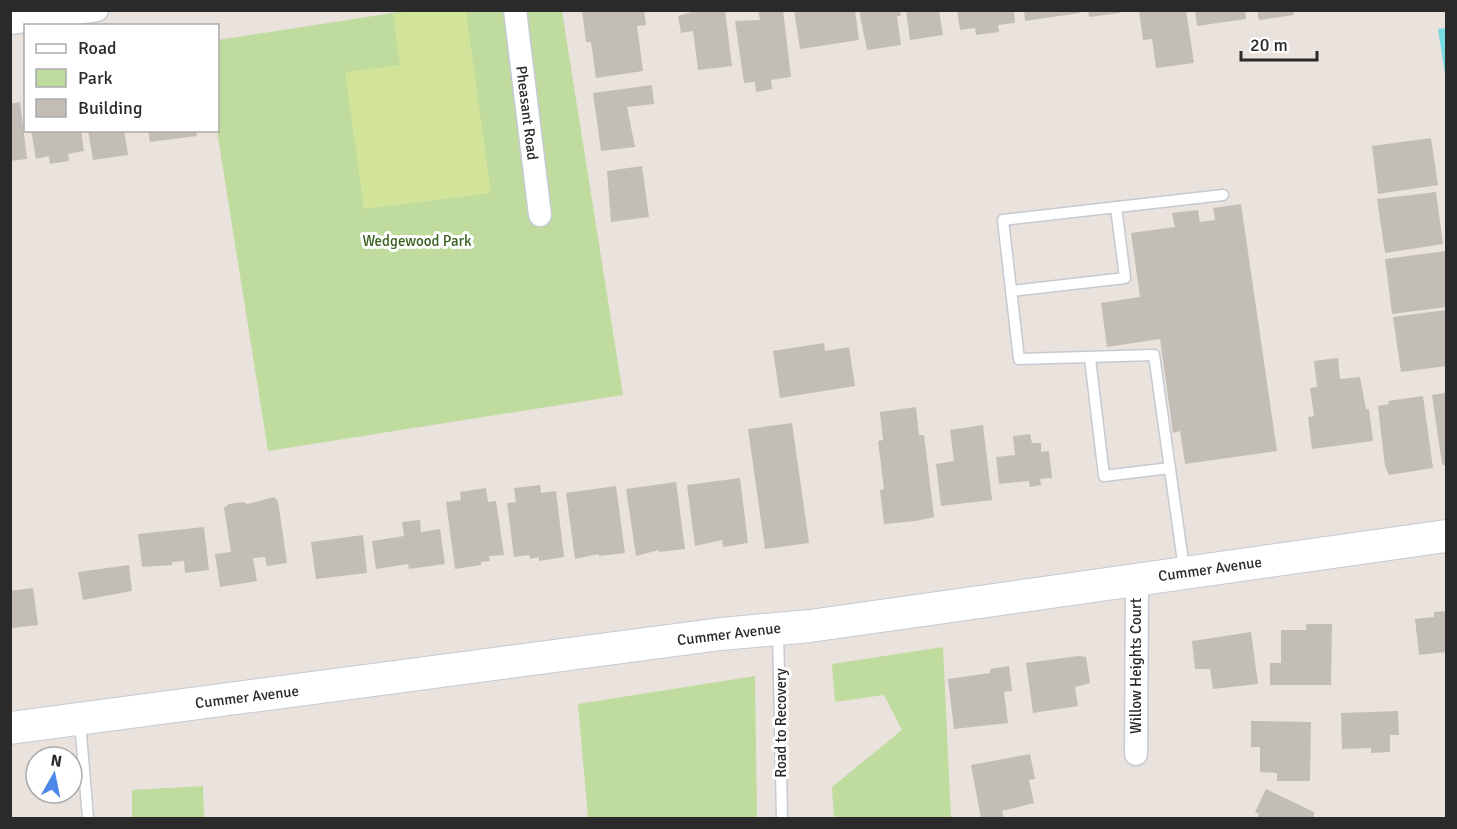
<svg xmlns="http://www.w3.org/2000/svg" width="1457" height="829" viewBox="0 0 1457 829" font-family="Signika,sans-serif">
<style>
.green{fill:#bfdc9e}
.pitch{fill:#d2e39a}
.water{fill:#79dce3}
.building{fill:#c3bdb8}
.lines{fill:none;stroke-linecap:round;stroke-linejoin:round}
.lane-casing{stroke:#c5cad2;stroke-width:13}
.street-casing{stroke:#c5cad2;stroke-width:25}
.secondary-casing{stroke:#c5cad2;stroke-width:34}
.lane{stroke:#fff;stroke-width:10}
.street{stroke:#fff;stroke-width:22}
.secondary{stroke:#fff;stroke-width:32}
.labels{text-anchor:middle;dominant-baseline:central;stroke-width:6;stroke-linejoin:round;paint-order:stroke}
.street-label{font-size:15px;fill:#2a2a2a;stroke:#fff}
.park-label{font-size:15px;fill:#3a6020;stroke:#fff}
</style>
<rect width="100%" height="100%" fill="#eae2dd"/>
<g class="green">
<polygon points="405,11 562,11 623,395 268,451 217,131 218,40"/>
<polygon points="943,647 951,818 834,818 832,787 902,730 884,695 835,702 832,664"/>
<polygon points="755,676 757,818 588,818 578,704"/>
<polygon points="203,786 204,818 132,818 132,790"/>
</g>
<polygon class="pitch" points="416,11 466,11 491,193 364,209 345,72 400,65 393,14"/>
<polygon class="water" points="1446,28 1446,74 1445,75 1438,29"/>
<g class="building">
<polygon points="582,10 644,10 646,25 637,26 643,71 596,78 591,42 586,42"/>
<polygon points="699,10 725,10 732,66 698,70 693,31 681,33 678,16"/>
<polygon points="758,10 783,10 791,77 771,80 772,89 756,92 755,82 744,83 735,21 760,20"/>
<polygon points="794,10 855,10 859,40 800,49"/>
<polygon points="859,10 900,10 901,16 897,16 901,45 867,50"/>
<polygon points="906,10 939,10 943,35 910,40"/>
<polygon points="957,10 1014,10 1015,23 998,25 999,32 976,35 975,28 960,30"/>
<polygon points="1024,10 1079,10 1080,13 1025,21"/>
<polygon points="1088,10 1120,10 1120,13 1089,17"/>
<polygon points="1139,10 1186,10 1194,63 1156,68 1152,39 1143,40"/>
<polygon points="1195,10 1245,10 1246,19 1197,26"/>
<polygon points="1257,10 1293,10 1294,15 1259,20"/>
<polygon points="652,85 654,104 627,107 635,147 601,151 593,93"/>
<polygon points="20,102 27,159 10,161 10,104"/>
<polygon points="31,130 81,130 84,151 68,154 69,161 50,164 49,156 36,159"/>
<polygon points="88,130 124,130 128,155 93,160"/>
<polygon points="148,130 196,130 197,136 150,142"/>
<polygon points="1431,138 1438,185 1378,194 1372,146"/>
<polygon points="642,166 649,217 611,222 607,171"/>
<polygon points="1436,192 1443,244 1385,253 1377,199"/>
<polygon points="1241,204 1277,451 1185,464 1180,431 1173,433 1160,339 1107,347 1101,303 1140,297 1131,233 1175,227 1172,213 1198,210 1200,222 1215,220 1213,208"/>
<polygon points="1446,251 1446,307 1392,314 1385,259"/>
<polygon points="1446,310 1446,366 1401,372 1393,317"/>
<polygon points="824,343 825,351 849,347 855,386 780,398 773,351"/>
<polygon points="1338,358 1340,379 1360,377 1366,409 1369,409 1373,441 1312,449 1308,417 1314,416 1310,388 1317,387 1314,361"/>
<polygon points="1446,393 1446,466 1442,464 1432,395"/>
<polygon points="1423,396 1433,468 1389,475 1385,466 1378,406 1389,404 1388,401"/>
<polygon points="916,407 919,435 924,435 934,517 916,521 884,524 880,490 884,489 878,441 883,440 880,412"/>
<polygon points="792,423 809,543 765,549 748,429"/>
<polygon points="983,425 992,500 941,506 936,464 954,461 950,430"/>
<polygon points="1030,434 1032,443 1041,443 1041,452 1049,451 1052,478 1040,479 1041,485 1030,487 1029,481 999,484 996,457 1015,455 1013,436"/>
<polygon points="740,478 748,543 723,547 722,540 695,546 687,485"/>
<polygon points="676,482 685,549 659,552 659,550 636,556 626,489"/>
<polygon points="540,485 541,493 556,491 564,557 539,561 539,557 530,559 529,555 514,557 507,503 516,502 514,488"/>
<polygon points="616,486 625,553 599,556 599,554 575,559 566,493"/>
<polygon points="486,488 488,502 496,501 504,555 489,556 490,561 481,562 481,565 455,569 446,502 461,500 460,492"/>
<polygon points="274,497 278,501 287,563 267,566 265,557 253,558 257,581 220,587 215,554 231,552 224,508 229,504 243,502 247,504"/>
<polygon points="420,520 421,532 440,529 445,564 409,569 408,564 376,569 372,541 404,536 402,522"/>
<polygon points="204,527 209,570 185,573 184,561 172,562 172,565 142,567 138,534"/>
<polygon points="363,535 367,573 316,579 311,542"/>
<polygon points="129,565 132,591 83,600 78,572"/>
<polygon points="33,588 38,625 12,628 10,591"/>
<polygon points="1446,611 1446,652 1419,655 1415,619 1434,617 1434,612"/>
<polygon points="1306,624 1332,624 1331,685 1270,685 1270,663 1281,663 1281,630 1306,630"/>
<polygon points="1251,632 1258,684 1213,689 1210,669 1195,669 1192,641"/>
<polygon points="1078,656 1086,657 1090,683 1075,687 1078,706 1033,713 1026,663"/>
<polygon points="1009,666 1012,691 1004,692 1008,723 954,729 948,679 990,673 990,669"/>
<polygon points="1398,711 1399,735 1390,735 1390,752 1371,753 1371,748 1342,749 1341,713"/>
<polygon points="1251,721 1311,722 1310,781 1277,781 1277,773 1260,772 1260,747 1251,747"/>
<polygon points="1030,754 1035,779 1029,780 1034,803 1002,811 1004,818 981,818 971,765"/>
<polygon points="1266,789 1314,812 1314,818 1257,818 1259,814 1255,812"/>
</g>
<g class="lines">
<defs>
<g id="lane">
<polyline points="1011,291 1125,278 1116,207"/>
<polyline points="1090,358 1104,476 1170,468"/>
<polyline points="1184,569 1154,355 1019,359 1003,220 1223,195"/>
<polyline points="778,631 782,818"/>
<polyline points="80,722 88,818"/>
</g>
<g id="street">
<polyline points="515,10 540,215"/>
<polyline points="10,23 97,10"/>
<polyline points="1136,754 1137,579"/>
</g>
<polyline id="secondary" points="10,728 721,634 810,626 1446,536"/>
</defs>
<use href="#lane" class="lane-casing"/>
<use href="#street" class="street-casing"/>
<use href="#secondary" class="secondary-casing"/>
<use href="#lane" class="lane"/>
<use href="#street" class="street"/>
<use href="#secondary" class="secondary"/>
</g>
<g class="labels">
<g class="street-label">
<text transform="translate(527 113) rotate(83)">Pheasant Road</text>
<text transform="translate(1210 569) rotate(-8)">Cummer Avenue</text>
<text transform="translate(729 634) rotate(-7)">Cummer Avenue</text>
<text transform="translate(1136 666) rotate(-90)">Willow Heights Court</text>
<text transform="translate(247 697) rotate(-7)">Cummer Avenue</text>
<text transform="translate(781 723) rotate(-90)">Road to Recovery</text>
</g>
<g class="park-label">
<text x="417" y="241">Wedgewood Park</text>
</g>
</g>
<rect width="1457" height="829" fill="none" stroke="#2a2a2a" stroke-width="24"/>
<rect x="24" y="24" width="195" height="108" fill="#ffffff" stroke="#aaaaaa" stroke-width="1.5"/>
<rect x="36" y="44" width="30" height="9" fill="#ffffff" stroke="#aaaaaa" stroke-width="1.5"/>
<text x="78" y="54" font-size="18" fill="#2a2a2a">Road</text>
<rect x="36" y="69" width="30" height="18" fill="#bfdc9e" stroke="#aaaaaa" stroke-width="1.5"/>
<text x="78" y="84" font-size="18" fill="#2a2a2a">Park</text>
<rect x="36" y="99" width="30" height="18" fill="#c3bdb8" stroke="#aaaaaa" stroke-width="1.5"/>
<text x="78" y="114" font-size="18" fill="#2a2a2a">Building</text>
<g transform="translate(54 775) rotate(9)"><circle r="28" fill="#ffffff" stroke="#aaaaaa" stroke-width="1.5"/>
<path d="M0-4.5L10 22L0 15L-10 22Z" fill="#4b88e9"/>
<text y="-9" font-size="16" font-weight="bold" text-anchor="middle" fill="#2a2a2a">N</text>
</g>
<path d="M1241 51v9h76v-9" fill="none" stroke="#2a2a2a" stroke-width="3"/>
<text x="1250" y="51" font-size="18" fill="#2a2a2a" stroke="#ffffff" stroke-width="4.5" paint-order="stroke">20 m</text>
</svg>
